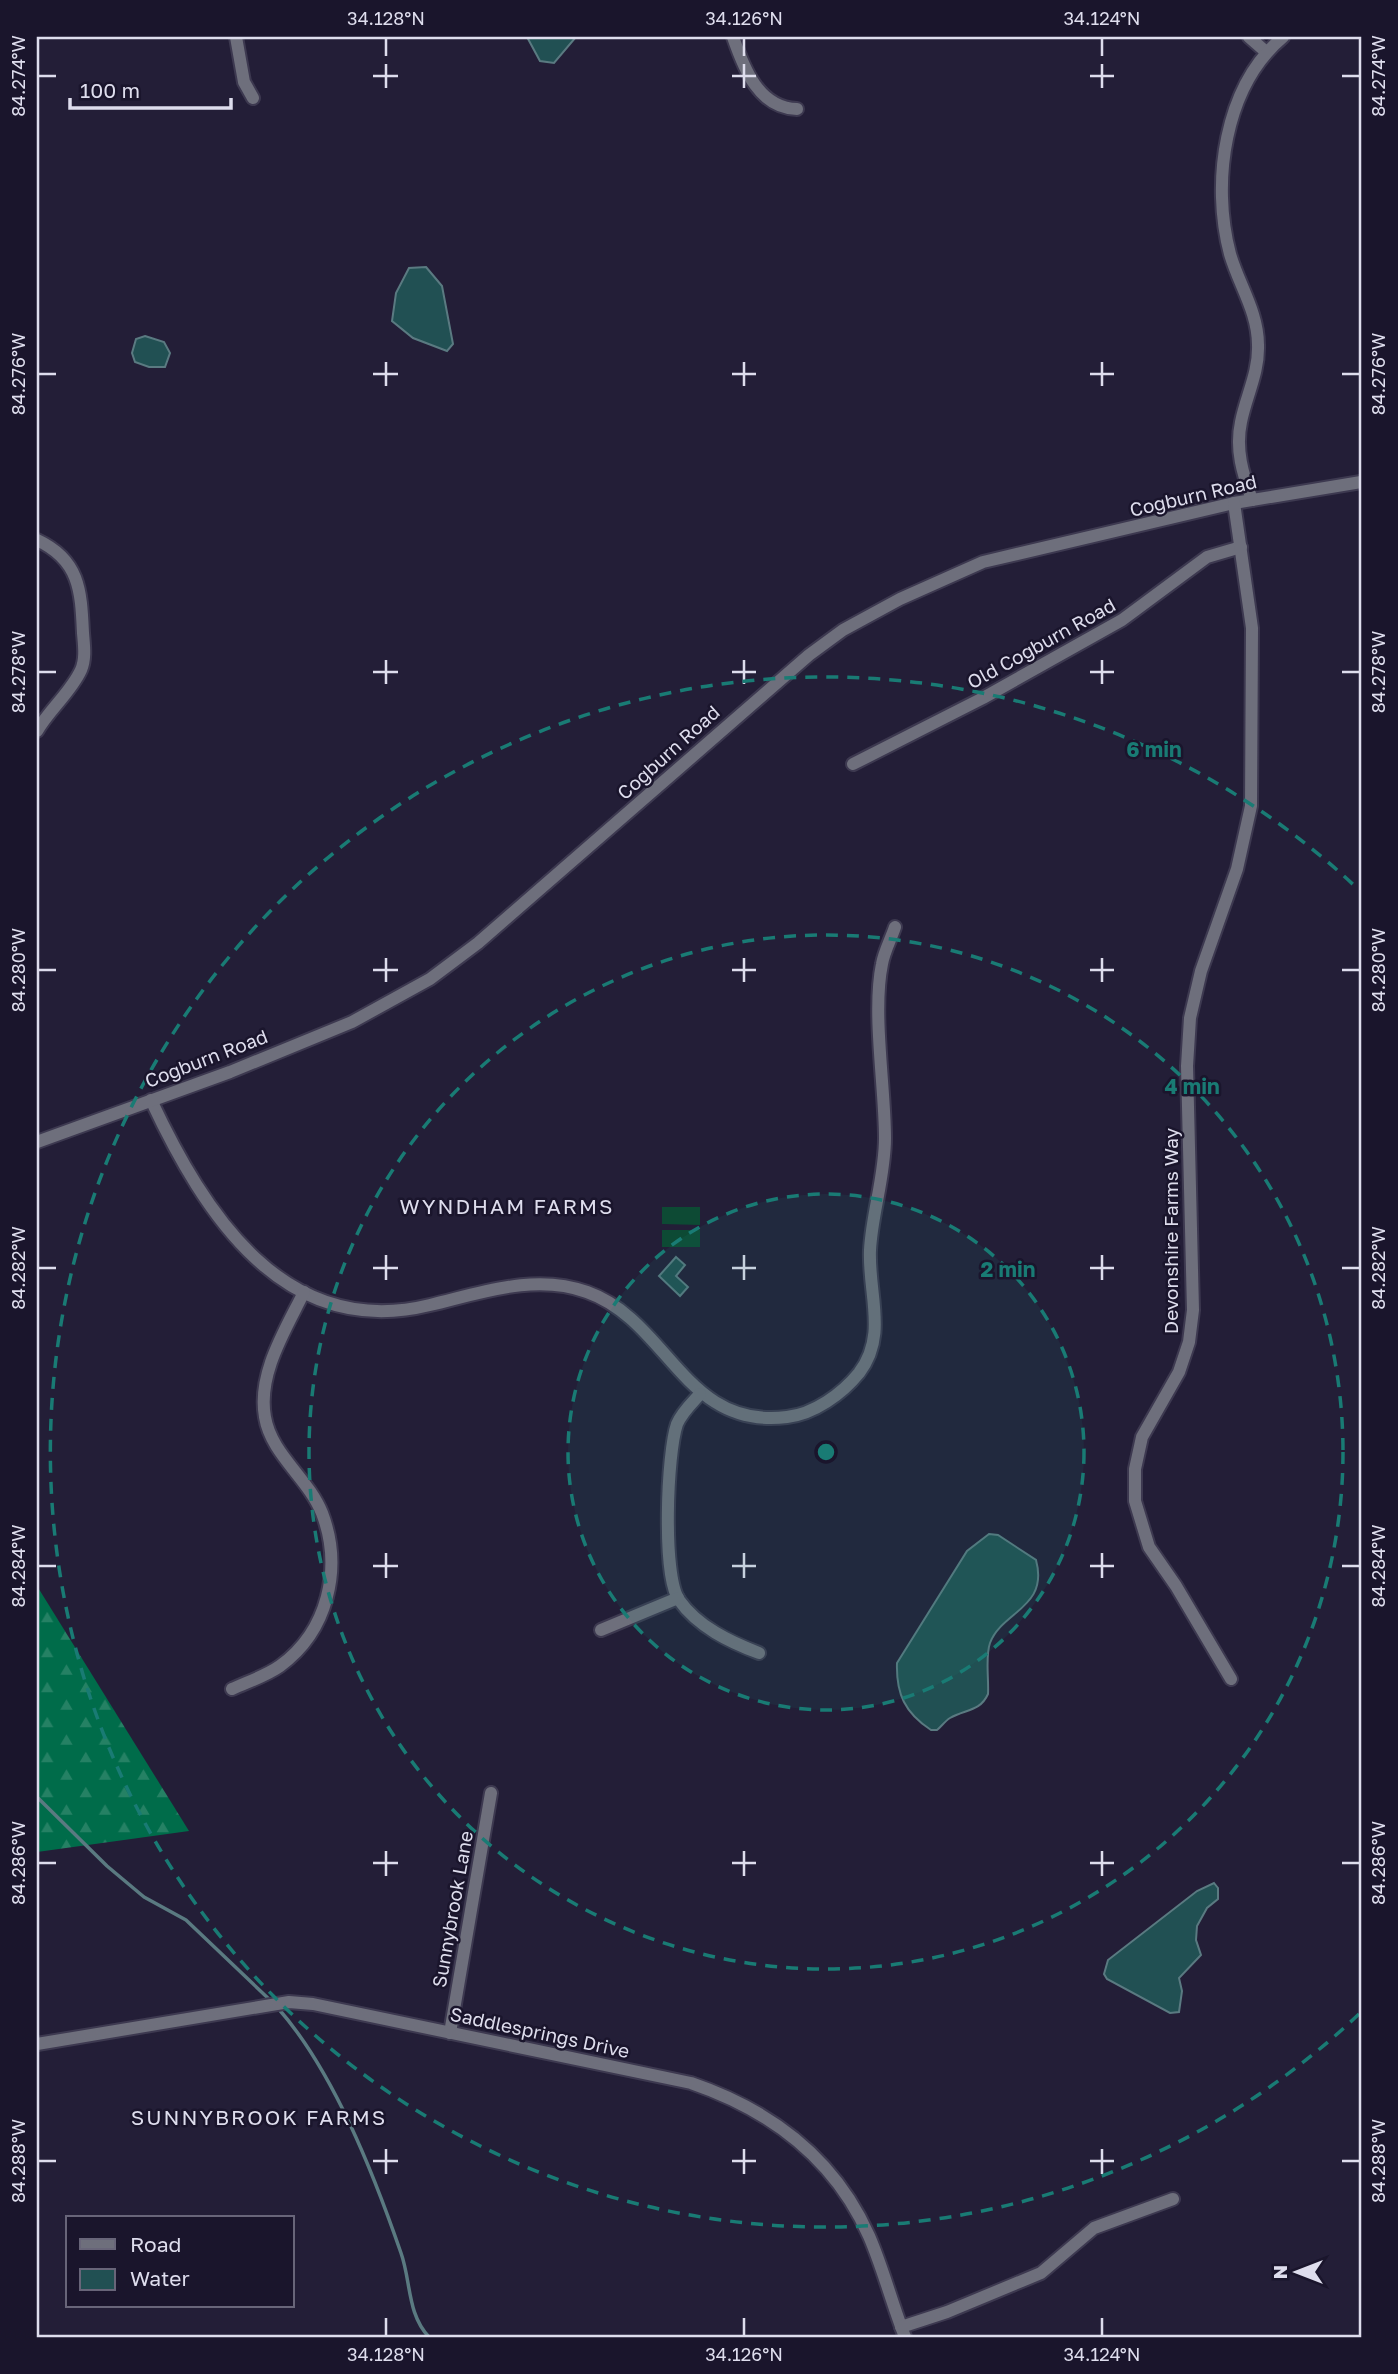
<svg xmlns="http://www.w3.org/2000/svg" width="1398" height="2374" viewBox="0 0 1398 2374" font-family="'Golos Text',sans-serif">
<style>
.grass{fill:#0d4a34}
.forest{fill:url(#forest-firs)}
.water{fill:#215053;stroke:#5a7a81;stroke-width:2}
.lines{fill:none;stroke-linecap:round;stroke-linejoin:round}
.stream{stroke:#5a7a81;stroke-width:3.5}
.minor-casing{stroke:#3d3950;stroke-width:16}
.minor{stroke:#6e6f7c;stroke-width:12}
.ticks{fill:none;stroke:#dedded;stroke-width:2.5}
.ring{fill:none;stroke:#197b74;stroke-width:3.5;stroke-dasharray:12 9}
.labels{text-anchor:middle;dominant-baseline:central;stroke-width:5;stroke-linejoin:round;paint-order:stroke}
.street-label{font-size:19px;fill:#dedded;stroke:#1a152c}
.neighbourhood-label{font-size:21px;letter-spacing:2px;fill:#dedded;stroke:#1a152c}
.centre{fill:#197b74;stroke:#1a152c;stroke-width:3.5}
.ring-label{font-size:21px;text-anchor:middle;font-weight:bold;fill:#197b74;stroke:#1a152c;stroke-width:5;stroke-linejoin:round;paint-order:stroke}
.neatline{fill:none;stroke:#dedded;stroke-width:2.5}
.ticks-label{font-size:18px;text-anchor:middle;fill:#dedded}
</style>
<defs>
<pattern id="forest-firs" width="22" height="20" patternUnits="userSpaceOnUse" patternTransform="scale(1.75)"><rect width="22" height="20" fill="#006c4a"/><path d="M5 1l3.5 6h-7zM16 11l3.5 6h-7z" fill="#258164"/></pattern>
</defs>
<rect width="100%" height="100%" fill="#231e37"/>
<g class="grass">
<polygon points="662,1207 700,1207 700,1225 662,1224"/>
<rect x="662" y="1230" width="38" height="17"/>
</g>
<polygon class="forest" points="37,1586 189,1831 37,1852"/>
<g class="water">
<polygon points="527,37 576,37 554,63 540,61"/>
<polygon points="426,267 442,286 453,344 447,351 413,338 392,321 396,293 409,268"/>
<polygon points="145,336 164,342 170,353 165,367 149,367 135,362 132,353 136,339"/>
<polygon points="676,1257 685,1265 676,1276 688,1287 680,1296 659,1276"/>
<path d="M989 1534 998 1535 1036 1560C1049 1608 1002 1611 990 1643 985 1657 989 1679 988 1694 980 1712 965 1709 950 1718 945 1721 941 1727 937 1730H931C905 1713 896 1694 897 1663L967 1551Z"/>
<polygon points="1214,1883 1218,1888 1218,1899 1207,1908 1197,1926 1196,1940 1201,1955 1179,1978 1182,1991 1179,2012 1170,2013 1107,1979 1104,1974 1108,1960 1197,1891"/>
</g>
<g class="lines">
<g class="stream">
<polyline points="37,1797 107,1866 144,1897 186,1920 271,2001"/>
<path d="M277 2007C333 2070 373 2172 401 2253 411 2281 407 2314 429 2337"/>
</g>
<defs>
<g id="minor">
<polyline points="236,37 244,82 253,98"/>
<path d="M733 37C744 69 759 108 797 109"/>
<polyline points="1249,37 1265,51"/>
<path d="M1252 500C1243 474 1235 450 1241 422 1246 396 1259 373 1258 345 1258 312 1239 285 1230 254 1211 183 1224 86 1283 37"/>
<path d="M37 540C80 560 81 591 83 633 84 645 86 659 81 670 71 692 49 710 37 731"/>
<polyline points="853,764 983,698 1122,620 1207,557 1241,547"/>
<path d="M151 1100C204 1213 284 1341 430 1305 481 1293 535 1273 587 1292 669 1321 684 1430 787 1417 814 1414 842 1394 859 1373 888 1335 868 1294 870 1250 872 1213 885 1176 885 1138 885 1087 872 1012 882 964 884 952 891 939 895 927"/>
<polyline points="37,1142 230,1072 352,1022 430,979 478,943 809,655 843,630 900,599 983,562 1234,503 1361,482"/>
<path d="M700 1394C692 1403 682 1412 677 1424 667 1453 662 1575 679 1600 698 1627 730 1642 759 1653"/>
<polyline points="601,1630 678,1598"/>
<polyline points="1231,1679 1176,1586 1149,1547 1135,1501 1135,1469 1142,1437 1179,1372 1189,1342 1193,1310 1187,1066 1190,1018 1201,971 1237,869 1251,806 1252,628 1234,503"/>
<path d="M232 1689C247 1682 266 1676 280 1666 328 1631 343 1568 322 1513 308 1478 271 1454 265 1417 257 1374 286 1329 304 1292"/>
<polyline points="450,2033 491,1793"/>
<path d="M37 2044 289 2002 313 2004 691 2083C770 2110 834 2157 869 2236 883 2268 892 2304 905 2337"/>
<polyline points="901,2327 947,2312 1041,2273 1094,2228 1173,2199"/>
</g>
</defs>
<use href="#minor" class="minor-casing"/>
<use href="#minor" class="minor"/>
</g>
<path class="ticks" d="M386 38V56M744 38V56M1102 38V56M386 64V88M744 64V88M1102 64V88M38 76H56M373 76H398M732 76H756M1090 76H1114M1342 76H1360M386 362V386M744 362V386M1102 362V386M38 374H56M373 374H398M732 374H756M1090 374H1114M1342 374H1360M386 660V684M744 660V684M1102 660V684M38 672H56M373 672H398M732 672H756M1090 672H1114M1342 672H1360M386 958V982M744 958V982M1102 958V982M38 970H56M373 970H398M732 970H756M1090 970H1114M1342 970H1360M386 1255V1280M744 1255V1280M1102 1255V1280M38 1268H56M373 1268H398M732 1268H756M1090 1268H1114M1342 1268H1360M386 1553V1578M744 1553V1578M1102 1553V1578M38 1566H56M373 1566H398M732 1566H756M1090 1566H1114M1342 1566H1360M386 1851V1876M744 1851V1876M1102 1851V1876M38 1863H56M373 1863H398M732 1863H756M1090 1863H1114M1342 1863H1360M386 2149V2174M744 2149V2174M1102 2149V2174M38 2161H56M373 2161H398M732 2161H756M1090 2161H1114M1342 2161H1360M386 2318V2336M744 2318V2336M1102 2318V2336"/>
<circle cx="826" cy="1452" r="258" fill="#197b74" fill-opacity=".12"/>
<g class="ring">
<circle cx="826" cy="1452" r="258"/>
<circle cx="826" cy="1452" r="517"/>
<path d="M1359 2014A775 775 0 1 1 1359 890"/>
</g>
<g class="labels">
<g class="street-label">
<text transform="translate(1193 495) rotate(-13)">Cogburn Road</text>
<text transform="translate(1041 643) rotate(-29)">Old Cogburn Road</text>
<text transform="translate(668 752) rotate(-42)">Cogburn Road</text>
<text transform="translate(206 1058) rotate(-21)">Cogburn Road</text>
<text transform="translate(1170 1231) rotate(-90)">Devonshire Farms Way</text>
<text transform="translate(452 1909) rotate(-80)">Sunnybrook Lane</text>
<text transform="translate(540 2032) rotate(12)">Saddlesprings Drive</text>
</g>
<g class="neighbourhood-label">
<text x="507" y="1206">WYNDHAM FARMS</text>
<text x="259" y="2117">SUNNYBROOK FARMS</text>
</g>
</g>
<circle cx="826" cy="1452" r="10" class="centre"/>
<g class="ring-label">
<text x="1154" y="757">6 min</text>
<text x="1192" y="1094">4 min</text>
<text x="1008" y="1277">2 min</text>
</g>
<rect width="1398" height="2374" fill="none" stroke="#1a152c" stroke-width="77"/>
<rect x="66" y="2216" width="228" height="91" fill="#1a152c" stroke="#686579" stroke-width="2"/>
<rect x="80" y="2239" width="35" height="10" fill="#6e6f7c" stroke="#686579" stroke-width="2"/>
<text x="130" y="2252" font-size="21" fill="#dedded">Road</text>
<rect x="80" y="2269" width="35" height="21" fill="#215053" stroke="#686579" stroke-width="2"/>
<text x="130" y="2286" font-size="21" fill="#dedded">Water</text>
<g transform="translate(1297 2272) rotate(270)" stroke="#1a152c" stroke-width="5" paint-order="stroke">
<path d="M0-5L12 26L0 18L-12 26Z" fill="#dedded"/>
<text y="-10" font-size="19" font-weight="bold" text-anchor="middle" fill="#dedded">N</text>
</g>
<path d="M70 98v10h161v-10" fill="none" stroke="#dedded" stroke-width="3.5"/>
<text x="80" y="98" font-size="21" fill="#dedded" stroke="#1a152c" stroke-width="5" paint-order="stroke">100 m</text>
<rect x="38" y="38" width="1322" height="2298" class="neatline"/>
<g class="ticks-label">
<text x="386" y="25">34.128°N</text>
<text x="744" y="25">34.126°N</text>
<text x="1102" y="25">34.124°N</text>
<text transform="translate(1379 76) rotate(-90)" y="6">84.274°W</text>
<text transform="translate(19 76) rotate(-90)" y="6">84.274°W</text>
<text transform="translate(1379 374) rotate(-90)" y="6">84.276°W</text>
<text transform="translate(19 374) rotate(-90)" y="6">84.276°W</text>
<text transform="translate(1379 672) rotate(-90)" y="6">84.278°W</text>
<text transform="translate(19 672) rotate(-90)" y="6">84.278°W</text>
<text transform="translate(1379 970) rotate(-90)" y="6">84.280°W</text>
<text transform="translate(19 970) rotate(-90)" y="6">84.280°W</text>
<text transform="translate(1379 1268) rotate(-90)" y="6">84.282°W</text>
<text transform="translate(19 1268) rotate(-90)" y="6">84.282°W</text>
<text transform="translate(1379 1566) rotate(-90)" y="6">84.284°W</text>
<text transform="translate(19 1566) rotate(-90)" y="6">84.284°W</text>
<text transform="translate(19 1863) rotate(-90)" y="6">84.286°W</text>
<text transform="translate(1379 1863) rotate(-90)" y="6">84.286°W</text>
<text transform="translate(1379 2161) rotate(-90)" y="6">84.288°W</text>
<text transform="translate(19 2161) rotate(-90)" y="6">84.288°W</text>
<text x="386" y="2361">34.128°N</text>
<text x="744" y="2361">34.126°N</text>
<text x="1102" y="2361">34.124°N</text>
</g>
</svg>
